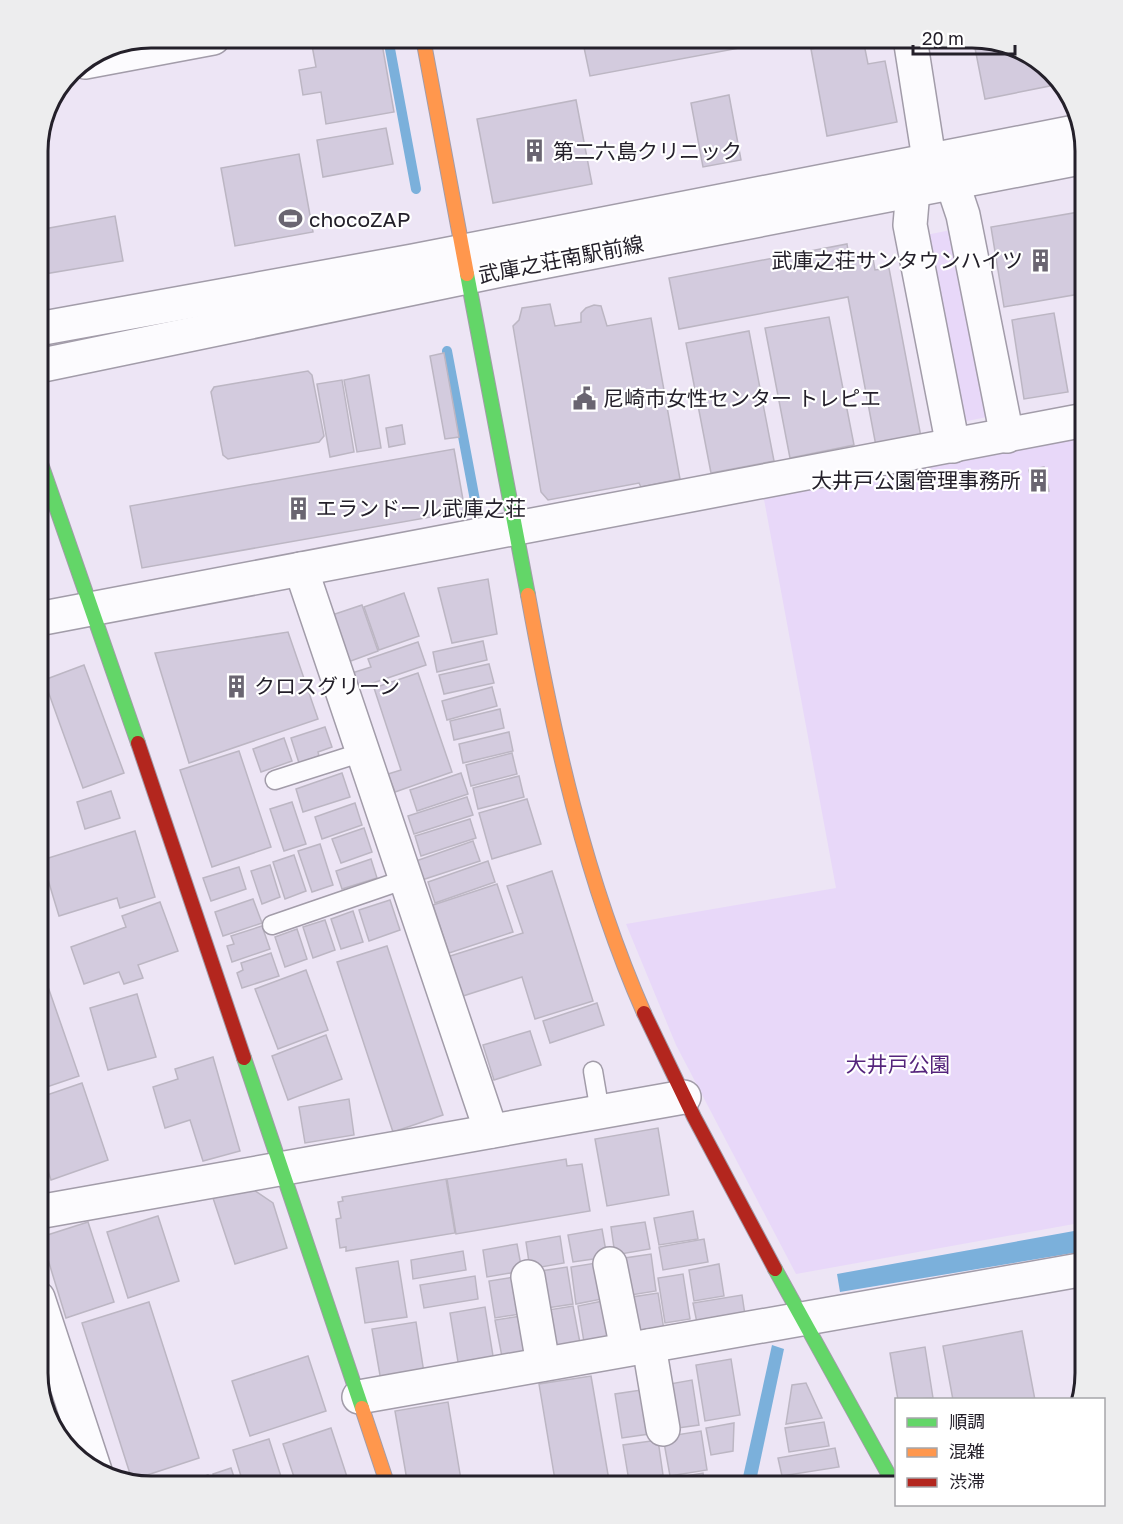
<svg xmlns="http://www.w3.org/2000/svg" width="1123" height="1524" viewBox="0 0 1123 1524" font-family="'Golos Text','Noto Sans JP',sans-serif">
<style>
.green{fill:#e8d8f9}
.water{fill:#7bb0db}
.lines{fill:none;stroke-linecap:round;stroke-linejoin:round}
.stream{stroke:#7bb0db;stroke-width:10}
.building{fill:#d3cbde;stroke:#bcb6c3;stroke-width:1.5}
.lane-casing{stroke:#a29ca9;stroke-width:21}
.street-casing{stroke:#a29ca9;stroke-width:36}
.fast-casing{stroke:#a29ca9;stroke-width:16}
.slow-casing{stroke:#a29ca9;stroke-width:16}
.jam-casing{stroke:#a29ca9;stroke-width:16}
.lane{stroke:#fcfbfe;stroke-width:18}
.street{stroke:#fcfbfe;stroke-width:33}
.fast{stroke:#63d668;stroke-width:14}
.slow{stroke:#ff974d;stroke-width:14}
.jam{stroke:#b3261e;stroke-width:14}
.labels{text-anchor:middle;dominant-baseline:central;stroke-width:4.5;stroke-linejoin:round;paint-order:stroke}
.poi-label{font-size:21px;fill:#24202a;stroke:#fff;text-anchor:start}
.street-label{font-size:21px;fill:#24202a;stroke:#fff}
.park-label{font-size:21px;fill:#55257c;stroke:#fff}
.rim{fill:none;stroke:#24202a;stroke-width:3}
</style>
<rect width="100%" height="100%" fill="#ede5f5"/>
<g class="green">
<polygon points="951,230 987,417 962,422 926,235"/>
<polygon points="1085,432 1085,1222 796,1274 676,1045 626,924 836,888 763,494"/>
</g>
<g class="water">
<polygon points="1085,1229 1085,1251 840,1292 837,1274"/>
<polygon points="772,1345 784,1349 755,1486 741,1486"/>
</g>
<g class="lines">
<g class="stream">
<polyline points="388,38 416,189"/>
<polyline points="447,351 477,511"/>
</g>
</g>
<g class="building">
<polygon points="323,38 381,38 394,112 326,124 321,92 303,95 299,70 316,67 311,40"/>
<polygon points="582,38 760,38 761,44 590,76"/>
<polygon points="973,38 1029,53 1068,91 1057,93 1055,85 985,99"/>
<polygon points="863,39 868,64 885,61 897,122 827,136 811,49"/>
<polygon points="729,95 741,160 703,167 691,103"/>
<polygon points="576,100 592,184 493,203 477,119"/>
<polygon points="386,128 393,164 323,177 317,140"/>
<polygon points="299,154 313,232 235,246 221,168"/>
<polygon points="1085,211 1085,293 1004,307 991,227"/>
<polygon points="115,216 123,261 38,275 38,227 38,230"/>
<polygon points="847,244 849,257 872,253 875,270 889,268 921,437 876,446 848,297 679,329 669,278"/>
<polygon points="550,304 555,326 581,322 581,313 586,308 594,305 601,306 607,326 651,318 680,479 641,487 639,483 548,500 541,492 513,326 519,320 522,308"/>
<polygon points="1054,313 1068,392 1024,399 1012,320"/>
<polygon points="829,317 854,445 790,458 765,328"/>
<polygon points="749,331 774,461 711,473 686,343"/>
<polygon points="444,353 459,437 445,439 430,356"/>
<polygon points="308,371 312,375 324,436 319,442 228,459 223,455 211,392 214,387"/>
<polygon points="369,375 381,448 357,452 344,380"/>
<polygon points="342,380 354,452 330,457 317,384"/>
<polygon points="402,425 405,444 389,447 386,428"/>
<polygon points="454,449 465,511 142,568 130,506"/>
<polygon points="1044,467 1049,491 1034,493 1029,470"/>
<polygon points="488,579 497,634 452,643 438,588"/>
<polygon points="404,593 419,636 379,650 364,607"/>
<polygon points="362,605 378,651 348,662 332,615"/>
<polygon points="288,632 318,719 189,763 155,653"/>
<polygon points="483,641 487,660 437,672 433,652"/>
<polygon points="418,642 426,665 358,688 352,673 371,667 368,659"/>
<polygon points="489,664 494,683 444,694 439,675"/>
<polygon points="84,665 124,773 83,788 44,680"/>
<polygon points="418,673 452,772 395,792 388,774 401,770 374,688"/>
<polygon points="492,687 497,706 447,720 442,701"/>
<polygon points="500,709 504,728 454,740 450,721"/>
<polygon points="325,727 332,747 318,752 319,756 299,763 291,738"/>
<polygon points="509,732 513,751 463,763 459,744"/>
<polygon points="284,738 292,761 261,772 253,749"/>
<polygon points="239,751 271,847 212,867 180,770"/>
<polygon points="512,753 517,774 471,786 466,765"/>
<polygon points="342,773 350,797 303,812 296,789"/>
<polygon points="461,773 468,794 417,811 410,790"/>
<polygon points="519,776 524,797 478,809 473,788"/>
<polygon points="111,791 120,818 85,829 77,802"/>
<polygon points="467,797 473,815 414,834 408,816"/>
<polygon points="527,799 541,844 492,859 479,813"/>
<polygon points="292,802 306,844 284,851 270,809"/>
<polygon points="355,803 362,825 322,839 315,817"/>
<polygon points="470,819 476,838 421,856 415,836"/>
<polygon points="364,828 372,852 341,863 332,839"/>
<polygon points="135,831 155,897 120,908 117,898 59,916 42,860"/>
<polygon points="473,841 480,861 422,880 416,861"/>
<polygon points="320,844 333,885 312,892 298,851"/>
<polygon points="294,855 306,891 285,899 273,862"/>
<polygon points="371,859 377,878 342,889 336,871"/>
<polygon points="488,861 495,882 435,903 428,882"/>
<polygon points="270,865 280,897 262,904 251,871"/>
<polygon points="239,867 246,889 211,901 203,878"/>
<polygon points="552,871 593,1001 535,1019 522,977 460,997 447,957 523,933 507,886"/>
<polygon points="497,884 513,932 449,953 433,905"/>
<polygon points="38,895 47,922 38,925"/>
<polygon points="253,899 262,923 223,936 215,912"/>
<polygon points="390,900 400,930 369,941 359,910"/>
<polygon points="160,902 178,951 138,965 143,978 124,984 119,972 84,984 71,947 126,927 122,916"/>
<polygon points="353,911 363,942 341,949 331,919"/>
<polygon points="325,920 335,950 313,958 303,927"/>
<polygon points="262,926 270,949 232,962 227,946 234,944 231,936"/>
<polygon points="297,929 307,959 285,967 275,937"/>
<polygon points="387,946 443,1115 393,1132 337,962"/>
<polygon points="271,953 279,976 242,988 237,973 243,970 241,963"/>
<polygon points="38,958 79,1076 38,1090"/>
<polygon points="306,970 328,1030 278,1049 255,989"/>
<polygon points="137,994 156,1057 108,1070 90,1008"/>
<polygon points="597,1003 604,1025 550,1043 543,1021"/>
<polygon points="530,1031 541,1065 494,1080 483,1045"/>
<polygon points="326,1035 342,1079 288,1100 272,1056"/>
<polygon points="213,1057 240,1151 203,1161 190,1120 165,1128 153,1087 178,1079 175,1069"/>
<polygon points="82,1083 108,1160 51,1180 38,1141 38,1098"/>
<polygon points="349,1099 354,1135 305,1143 299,1107"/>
<polygon points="658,1128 669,1195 607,1206 595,1139"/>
<polygon points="566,1159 567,1166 582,1164 590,1211 456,1234 447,1179"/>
<polygon points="446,1179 455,1233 346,1251 346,1247 340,1248 336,1219 341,1218 338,1202 343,1201 342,1197"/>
<polygon points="254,1190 273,1203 287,1248 235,1264 213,1198"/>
<polygon points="693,1211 698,1239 659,1245 654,1218"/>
<polygon points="158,1216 179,1281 128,1298 107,1232"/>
<polygon points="88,1222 114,1302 66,1318 41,1237"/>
<polygon points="645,1222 650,1249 615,1255 611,1227"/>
<polygon points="602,1229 607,1257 573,1262 568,1235"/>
<polygon points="560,1236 564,1263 530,1269 526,1242"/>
<polygon points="704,1239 708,1262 663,1270 659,1247"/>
<polygon points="517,1244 522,1271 487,1277 483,1250"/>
<polygon points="463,1251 466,1270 413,1279 411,1260"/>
<polygon points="651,1254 656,1291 631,1295 625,1258"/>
<polygon points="398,1261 407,1317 365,1323 356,1268"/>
<polygon points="596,1263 602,1299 576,1304 571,1267"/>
<polygon points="719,1264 724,1296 694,1301 689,1270"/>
<polygon points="567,1267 573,1304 547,1308 541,1271"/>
<polygon points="683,1274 690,1319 665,1323 658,1278"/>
<polygon points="475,1276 478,1299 424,1308 420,1285"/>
<polygon points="514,1277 520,1314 495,1318 489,1281"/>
<polygon points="658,1293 664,1330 638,1334 632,1297"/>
<polygon points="742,1295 745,1315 697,1323 693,1303"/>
<polygon points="603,1301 609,1338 584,1342 578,1306"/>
<polygon points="149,1302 199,1458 132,1480 82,1323"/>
<polygon points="573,1306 580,1343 554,1347 548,1310"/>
<polygon points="485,1307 494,1362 459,1368 450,1313"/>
<polygon points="521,1316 527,1353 502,1357 495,1320"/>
<polygon points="416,1322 424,1373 381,1381 372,1329"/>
<polygon points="1022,1331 1035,1400 953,1400 943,1346"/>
<polygon points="925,1347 933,1398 898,1400 890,1353"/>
<polygon points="308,1356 326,1411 250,1436 232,1381"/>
<polygon points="731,1359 740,1415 705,1421 696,1365"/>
<polygon points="591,1376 610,1486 556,1486 539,1384"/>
<polygon points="692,1380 699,1425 671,1429 664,1385"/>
<polygon points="806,1383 822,1418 786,1424 792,1385"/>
<polygon points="641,1390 649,1434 622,1438 615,1394"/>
<polygon points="448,1402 462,1486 408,1486 395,1411"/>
<polygon points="824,1422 829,1446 789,1452 785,1428"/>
<polygon points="734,1423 733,1451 711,1455 706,1428"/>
<polygon points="331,1428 350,1486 297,1486 283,1444"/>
<polygon points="701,1431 707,1470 670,1476 663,1437"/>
<polygon points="269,1439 284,1486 244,1486 233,1450"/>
<polygon points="658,1440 663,1475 629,1481 623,1445"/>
<polygon points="835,1448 839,1467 782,1476 778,1458"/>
<polygon points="231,1468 237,1486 217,1486 213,1474"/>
<polygon points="703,1473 705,1486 657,1486 656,1481"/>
<polygon points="208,1475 212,1486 192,1486 190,1481"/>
<polygon points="858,1476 860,1486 810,1486 809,1484"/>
</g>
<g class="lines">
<defs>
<g id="lane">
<polyline points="275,780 363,752"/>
<polyline points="272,925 406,879"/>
<polyline points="593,1071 600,1112"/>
</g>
<g id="street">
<polyline points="910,38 929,159 913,190 910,225 953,446"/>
<polyline points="85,62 213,38"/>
<polyline points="937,166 952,182 963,215 1007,436"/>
<polyline points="38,329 413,261 1080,131"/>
<polyline points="38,366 511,268 1085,157"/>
<polyline points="301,569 491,1131"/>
<polyline points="38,619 1085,420"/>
<polyline points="38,1212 684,1097"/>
<polyline points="610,1264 627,1349"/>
<polyline points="528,1277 543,1364"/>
<polyline points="38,1298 95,1471"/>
<polyline points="649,1346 663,1429"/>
<polyline points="359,1397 1085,1269"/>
</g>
<g id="fast">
<polyline points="467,274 528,595"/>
<polyline points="38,455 138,743"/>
<polyline points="244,1058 362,1408"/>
<polyline points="775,1269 895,1486"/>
</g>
<g id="slow">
<polyline points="423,38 467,274"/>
<path d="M528 595C554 738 585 879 644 1013"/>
<polyline points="362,1408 388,1486"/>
</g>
<g id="jam">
<polyline points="138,743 244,1058"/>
<polyline points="644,1013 694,1117 775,1269"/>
</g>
</defs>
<use href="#lane" class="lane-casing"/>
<use href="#street" class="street-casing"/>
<use href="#fast" class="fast-casing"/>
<use href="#slow" class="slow-casing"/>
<use href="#jam" class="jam-casing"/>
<use href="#lane" class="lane"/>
<use href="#street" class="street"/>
<use href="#fast" class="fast"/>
<use href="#slow" class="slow"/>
<use href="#jam" class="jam"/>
</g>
<defs>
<symbol id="building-bare" viewBox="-9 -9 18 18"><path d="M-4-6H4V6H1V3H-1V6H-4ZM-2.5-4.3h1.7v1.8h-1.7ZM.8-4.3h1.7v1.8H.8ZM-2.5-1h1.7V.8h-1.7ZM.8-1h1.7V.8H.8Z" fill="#6a6571" stroke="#fff" stroke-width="2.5" paint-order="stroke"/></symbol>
<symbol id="stadium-bare" viewBox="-9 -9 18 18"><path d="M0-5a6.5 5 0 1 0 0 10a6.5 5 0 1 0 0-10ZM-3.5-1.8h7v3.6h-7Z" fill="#6a6571" stroke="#fff" stroke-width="2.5" paint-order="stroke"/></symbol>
<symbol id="civic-bare" viewBox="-9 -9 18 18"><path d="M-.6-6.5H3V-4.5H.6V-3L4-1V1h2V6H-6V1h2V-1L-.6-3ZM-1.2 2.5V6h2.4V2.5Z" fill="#6a6571" stroke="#fff" stroke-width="2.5" paint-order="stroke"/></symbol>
</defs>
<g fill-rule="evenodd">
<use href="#building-bare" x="518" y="134" width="33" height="33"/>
<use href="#stadium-bare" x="274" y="202" width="33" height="33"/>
<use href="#building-bare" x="1024" y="244" width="33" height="33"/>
<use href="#civic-bare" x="568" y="382" width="33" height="33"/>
<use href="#building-bare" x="1022" y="464" width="33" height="33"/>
<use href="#building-bare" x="282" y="492" width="33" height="33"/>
<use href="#building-bare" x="220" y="670" width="33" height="33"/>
</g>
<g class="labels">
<g class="poi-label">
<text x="553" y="151">第二六島クリニック</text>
<text x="309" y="219">chocoZAP</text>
<text x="1023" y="260" text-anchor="end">武庫之荘サンタウンハイツ</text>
<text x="603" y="398">尼崎市女性センター トレピエ</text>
<text x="1021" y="480" text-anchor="end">大井戸公園管理事務所</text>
<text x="316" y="508">エランドール武庫之荘</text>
<text x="254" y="686">クロスグリーン</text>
</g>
<g class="street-label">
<text transform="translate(561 259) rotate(-11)">武庫之荘南駅前線</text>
</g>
<g class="park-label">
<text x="898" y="1064">大井戸公園</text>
</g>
</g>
<path d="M0 0H1123V1524H0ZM151 48H972A103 103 0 0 1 1075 151V1373A103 103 0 0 1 972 1476H151A103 103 0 0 1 48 1373V151A103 103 0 0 1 151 48Z" fill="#ededee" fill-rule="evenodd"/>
<path class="rim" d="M151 48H972A103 103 0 0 1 1075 151V1373A103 103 0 0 1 972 1476H151A103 103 0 0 1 48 1373V151A103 103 0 0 1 151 48Z"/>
<rect x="895" y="1398" width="210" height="108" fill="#ffffff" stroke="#a7a6aa" stroke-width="1.5"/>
<rect x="907" y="1418" width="30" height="9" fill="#63d668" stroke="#a7a6aa" stroke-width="1.5"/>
<text x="949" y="1428" font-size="18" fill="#24202a">順調</text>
<rect x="907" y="1448" width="30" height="9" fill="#ff974d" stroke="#a7a6aa" stroke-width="1.5"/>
<text x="949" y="1458" font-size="18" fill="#24202a">混雑</text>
<rect x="907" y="1478" width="30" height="9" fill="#b3261e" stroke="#a7a6aa" stroke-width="1.5"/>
<text x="949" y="1488" font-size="18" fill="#24202a">渋滞</text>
<path d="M913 45v9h102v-9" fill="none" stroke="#24202a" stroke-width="3"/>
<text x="922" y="45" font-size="18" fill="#24202a" stroke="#ffffff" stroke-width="4.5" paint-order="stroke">20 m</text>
</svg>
